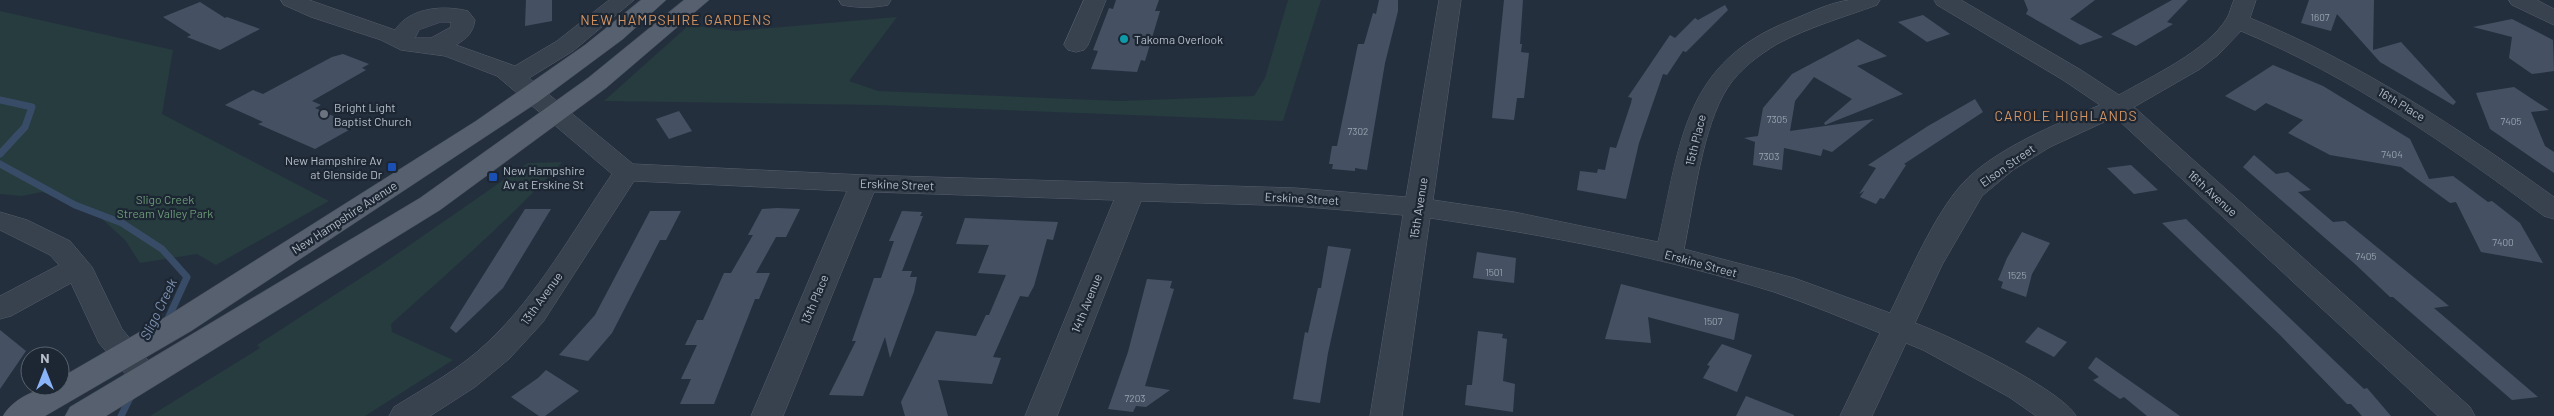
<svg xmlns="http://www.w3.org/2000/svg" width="2554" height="416" viewBox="0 0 2554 416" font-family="Barlow,sans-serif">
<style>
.green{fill:#263c3f}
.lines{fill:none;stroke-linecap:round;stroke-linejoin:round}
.stream{stroke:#394c67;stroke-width:7}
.building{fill:#455162}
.minor-casing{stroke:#565f6c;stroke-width:1}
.major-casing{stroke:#414a57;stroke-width:1}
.minor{fill:#38414e;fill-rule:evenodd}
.major{fill:#56606e;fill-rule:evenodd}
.culture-dot{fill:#0f9aa8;stroke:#1d2633;stroke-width:2}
.worship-dot{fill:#6b7280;stroke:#1d2633;stroke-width:2}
.transit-dot{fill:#1a4fb4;stroke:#1d2633;stroke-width:2}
.labels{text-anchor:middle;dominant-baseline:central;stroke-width:4.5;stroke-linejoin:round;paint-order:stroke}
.number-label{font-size:10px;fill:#98a1af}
.poi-label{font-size:12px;fill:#b4bcc9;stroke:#1d2633;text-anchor:start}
.street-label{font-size:12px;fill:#b4bcc9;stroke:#1d2633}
.park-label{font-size:12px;fill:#6b9a76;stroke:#1d2633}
.neighbourhood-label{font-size:14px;letter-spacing:1px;fill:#d59563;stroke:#1d2633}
.water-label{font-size:14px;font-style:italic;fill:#7c92b1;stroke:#1d2633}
</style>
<rect width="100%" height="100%" fill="#242f3e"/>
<g class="green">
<polygon points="1288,0 1321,0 1283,121 878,105 604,101 689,25 736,31 897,17 849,81 878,91 1120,101 1254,96 1265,78"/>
<polygon points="0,11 173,50 162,114 329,201 216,265 197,254 140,263 125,240 101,218 69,200 42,192 22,196 0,194"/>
<path d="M562 162C509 220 450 271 391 324L392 332 453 360 365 416H150L260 348 257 345 381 265 528 163Z"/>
</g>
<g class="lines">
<g class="stream">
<polyline points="0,100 32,107 25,127 0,154"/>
<polyline points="0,164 75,205 122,223 162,249 187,277 166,323"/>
<polyline points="121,416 131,396"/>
</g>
</g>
<g class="building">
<polygon points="526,0 552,0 552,21 525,26"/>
<polygon points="1116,0 1159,0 1155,11 1160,11 1145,61 1141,60 1137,72 1091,69 1098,51 1093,50 1109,8 1113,9"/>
<polygon points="1379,0 1398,0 1398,11 1385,63 1367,170 1355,168 1355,171 1332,169 1333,164 1329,164 1332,146 1337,146 1358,44 1364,44 1373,13 1376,14"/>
<polygon points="1504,0 1523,0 1520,44 1522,44 1521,52 1529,53 1524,98 1517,98 1514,120 1492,118"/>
<polygon points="2024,0 2095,0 2070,19 2103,37 2080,45 2026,14 2028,10"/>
<polygon points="2172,0 2188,0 2167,22 2173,24 2136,46 2111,34"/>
<polygon points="2309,0 2374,0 2373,50 2401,42 2456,102 2453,105 2380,62 2337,14 2331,31 2301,23"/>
<polygon points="200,2 225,18 227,17 260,29 220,50 187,37 191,35 163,17"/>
<polygon points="1725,5 1728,10 1686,52 1683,51 1667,75 1663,74 1639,143 1626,199 1577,190 1580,171 1597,173 1598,169 1605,170 1610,147 1616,148 1631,103 1632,98 1628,97 1670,35 1675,38 1695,18 1698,20"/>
<polygon points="1923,15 1950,34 1927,42 1898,22"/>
<polygon points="2512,19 2553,40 2554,71 2532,74 2509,58 2512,37 2473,27"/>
<polygon points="1858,39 1887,56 1857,66 1903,94 1825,125 1824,123 1852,99 1814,77 1795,101 1790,131 1874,119 1832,152 1823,149 1821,156 1784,148 1782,170 1753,165 1755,142 1744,138 1758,136 1763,108 1792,74"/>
<polygon points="343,54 369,64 362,68 366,70 312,101 321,105 315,108 356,126 315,149 258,124 263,122 225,105 253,90 263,94 332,57"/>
<polygon points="2273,65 2323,86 2410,139 2429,179 2453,176 2488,202 2492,201 2520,223 2543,263 2481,252 2456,202 2450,203 2401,167 2330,155 2288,133 2303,120 2266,103 2255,111 2225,96"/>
<polygon points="2514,87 2549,110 2531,112 2545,146 2554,152 2554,173 2490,129 2476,93"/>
<polygon points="1975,99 1983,112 1904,164 1906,165 1884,199 1880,198 1876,204 1860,197 1864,191 1859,194 1876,168 1868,165 1928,126"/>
<polygon points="679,111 692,131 669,139 656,119"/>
<polygon points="2254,155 2276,174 2288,172 2311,190 2298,192 2333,222 2345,221 2449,306 2434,308 2538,397 2512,400 2393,297 2390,297 2355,264 2243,167"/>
<polygon points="2131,165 2158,190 2134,194 2107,168"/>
<polygon points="777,208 800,209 786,237 776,237 756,273 770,273 759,299 755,299 714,404 680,404 691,379 681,379 697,345 685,345 697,320 703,320 724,273 731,273 753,235 748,235 762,209"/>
<polygon points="525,209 551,209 503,288 456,333 450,328"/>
<polygon points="650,211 681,211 666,240 660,240 612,333 588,361 559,355 595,315"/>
<polygon points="902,211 922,212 920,216 923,216 902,271 912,271 910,277 917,277 914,292 890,358 885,337 863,396 829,395 856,341 852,341 874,278 881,278 894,241 889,241"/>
<polygon points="965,218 1058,222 1053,240 1047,239 1034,286 1028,297 1020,296 993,357 1001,358 992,384 938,380 948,416 905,416 901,402 936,331 976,336 986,315 989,315 1006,275 978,273 989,245 956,244"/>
<polygon points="2186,219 2364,389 2367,388 2391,416 2362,416 2351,404 2347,404 2280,335 2162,223"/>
<polygon points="2022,232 2050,243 2032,274 2026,297 2001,288 2003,282 1998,280 2007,258"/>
<polygon points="1328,246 1351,249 1328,353 1320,403 1293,399 1305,332 1308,333 1318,288 1321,288"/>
<polygon points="1477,252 1516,258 1514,283 1473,278"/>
<polygon points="1147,279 1172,281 1170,288 1174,289 1145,386 1170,390 1146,407 1136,406 1133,412 1108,409 1128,352"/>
<polygon points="1621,284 1739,314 1734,340 1648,317 1651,343 1605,339"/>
<polygon points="2038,327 2067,342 2054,357 2025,342"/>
<polygon points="0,330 26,351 0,389"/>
<polygon points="1478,331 1503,334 1502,338 1507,339 1503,381 1515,384 1513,412 1465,405 1467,385 1472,385"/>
<polygon points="1722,344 1752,355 1737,392 1703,378 1710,366 1707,365"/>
<polygon points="2096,357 2113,369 2180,416 2147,416 2124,397 2120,399 2093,380 2099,377 2088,368"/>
<polygon points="546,370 579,391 545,416 539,416 511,397 538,378"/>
<polygon points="1746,396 1794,415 1794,416 1736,416"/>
</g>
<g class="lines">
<defs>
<g id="minor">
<path d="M281 0H309L395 30C410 7 444 5 468 11L475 20C473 33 467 38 456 45L515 66 557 41 609 0H634L573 51 529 78 633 164 864 175 1295 188 1406 197 1439 0H1461L1433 200 1514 212 1658 242C1681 142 1683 62 1792 20 1809 13 1831 2 1850 0 1860 0 1870 0 1880 0L1877 5C1844 17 1809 27 1777 44 1759 55 1740 69 1728 87 1702 127 1694 201 1684 249L1794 278 1890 313C1909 274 1933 217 1962 184 1994 149 2057 124 2100 105L2063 80 1937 5 1934 0H1961L2081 70 2119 95C2152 76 2207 51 2227 18 2230 13 2231 6 2234 0H2256L2250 18C2360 63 2457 127 2554 197V219L2544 216C2448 145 2352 77 2241 31L2218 55 2200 69 2134 107 2470 407 2475 416H2438L2115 117 2050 147 2013 170 1982 196 1942 265 1915 323C1948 335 2061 389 2076 416H2036L2009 397 1923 350 1906 343 1872 416H1840L1880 333C1845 319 1810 304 1774 292 1663 257 1546 235 1430 218L1402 416H1370L1403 215 1295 206 1141 201 1057 416H1025L1114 200 874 192 783 416H751L847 191 634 181 543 322 509 359 475 387 430 416H389L394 407C426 387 460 369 488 342 538 295 573 231 612 174L497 76 445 56 401 50 381 40 311 17 284 5ZM441 22H451V27L431 38H415L419 30Z"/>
<path d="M839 0H891L888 5C874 8 856 8 842 5Z"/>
<polygon points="1084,0 1106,0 1088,45 1084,50 1076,52 1068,50 1064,45"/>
<polygon points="2509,0 2537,0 2554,9 2554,25 2512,5"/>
<polygon points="0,212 27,220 70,241 92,267 122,329 161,376 156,384 145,388 134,384 99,343 71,283 11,316 0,319 0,296 59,265 50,255 0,230"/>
</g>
<g id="major">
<path d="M641 0H666L623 39 538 102 191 331 45 416H3C13 398 41 386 60 386V378L169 315 476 121 585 45Z"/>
<polygon points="684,0 709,0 606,88 440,210 106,416 65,416 70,407 420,198 588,78"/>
</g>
</defs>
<use href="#minor" class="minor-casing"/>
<use href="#major" class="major-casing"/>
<use href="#minor" class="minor"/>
<use href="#major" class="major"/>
</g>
<circle class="culture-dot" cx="1124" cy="39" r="5"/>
<circle class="worship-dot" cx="324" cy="114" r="5"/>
<g class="transit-dot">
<rect x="387" y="162" width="10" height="10" rx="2.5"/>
<rect x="488" y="172" width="10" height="10" rx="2.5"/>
</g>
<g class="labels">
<g class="number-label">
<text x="2320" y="17">1607</text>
<text x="1777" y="119">7305</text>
<text x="2511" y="121">7405</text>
<text x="1358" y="131">7302</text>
<text x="2392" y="154">7404</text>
<text x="1769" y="156">7303</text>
<text x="2503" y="242">7400</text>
<text x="2366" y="256">7405</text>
<text x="1494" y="272">1501</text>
<text x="2017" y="275">1525</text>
<text x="1713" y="321">1507</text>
<text x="1135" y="398">7203</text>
</g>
<g class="poi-label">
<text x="1134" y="39">Takoma Overlook</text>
<text x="334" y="107">Bright Light<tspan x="334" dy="14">Baptist Church</tspan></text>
<text x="382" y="160" text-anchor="end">New Hampshire Av<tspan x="382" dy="14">at Glenside Dr</tspan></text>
<text x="503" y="170">New Hampshire<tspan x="503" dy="14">Av at Erskine St</tspan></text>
</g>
<g class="street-label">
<text transform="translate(2402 104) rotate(31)">16th Place</text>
<text transform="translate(1695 140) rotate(-76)">15th Place</text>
<text transform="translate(2007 165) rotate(-35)">Elson Street</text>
<text transform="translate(897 184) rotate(2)">Erskine Street</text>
<text transform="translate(2213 193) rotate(42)">16th Avenue</text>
<text transform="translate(1302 198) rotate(3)">Erskine Street</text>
<text transform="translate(1418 208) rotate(-81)">15th Avenue</text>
<text transform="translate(344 217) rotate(-33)">New Hampshire Avenue</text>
<text transform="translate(1701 263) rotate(15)">Erskine Street</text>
<text transform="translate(541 298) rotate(-54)">13th Avenue</text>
<text transform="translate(814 299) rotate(-67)">13th Place</text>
<text transform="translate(1086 303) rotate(-68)">14th Avenue</text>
</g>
<g class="park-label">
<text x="165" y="199">Sligo Creek<tspan x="165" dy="14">Stream Valley Park</tspan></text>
</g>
<g class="neighbourhood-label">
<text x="676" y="19">NEW HAMPSHIRE GARDENS</text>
<text x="2066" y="115">CAROLE HIGHLANDS</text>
</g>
<g class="water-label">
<text transform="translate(158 309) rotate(-64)">Sligo Creek</text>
</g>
</g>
<g transform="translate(45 371)"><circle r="24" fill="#1d2633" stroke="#59626f"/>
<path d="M0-4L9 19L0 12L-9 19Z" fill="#8ab4f8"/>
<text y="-8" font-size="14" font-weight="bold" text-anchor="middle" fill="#b4bcc9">N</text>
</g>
</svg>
